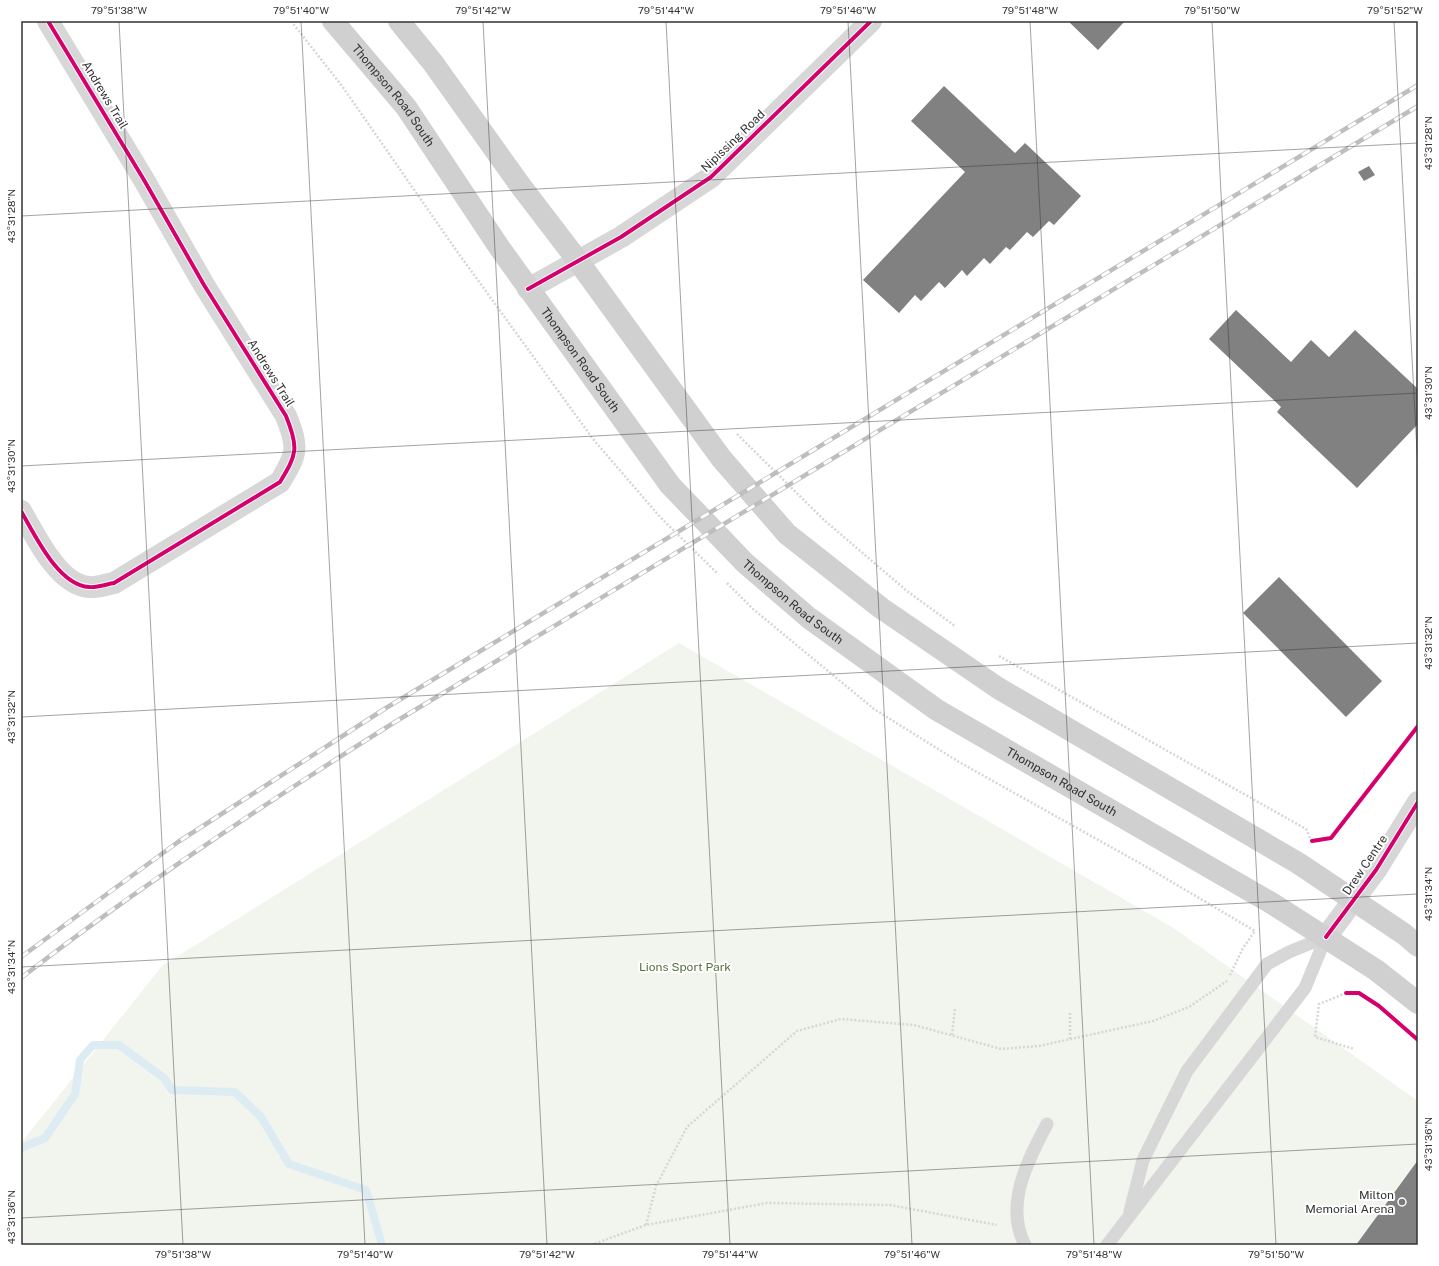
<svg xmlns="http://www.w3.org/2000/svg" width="1439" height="1266" viewBox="0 0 1439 1266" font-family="'Public Sans',sans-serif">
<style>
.green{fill:#f1f5ed}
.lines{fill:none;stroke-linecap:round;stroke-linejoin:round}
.stream{stroke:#ddebf3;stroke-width:8}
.building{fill:#818181}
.path{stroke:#d6d6d6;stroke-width:2.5;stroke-dasharray:2 2;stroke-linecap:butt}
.service{stroke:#d7d7d7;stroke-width:13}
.minor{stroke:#d7d7d7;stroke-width:22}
.secondary{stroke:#d0d0d0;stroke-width:22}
.rail-casing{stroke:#bebebe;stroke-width:4.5}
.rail{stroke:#fff;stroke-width:3;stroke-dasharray:9;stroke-linecap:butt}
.cycleway-casing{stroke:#fff;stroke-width:6}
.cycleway{stroke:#d6006c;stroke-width:4}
.ticks{fill:none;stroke:#333;stroke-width:1;stroke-opacity:0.45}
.poi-dot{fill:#7a7a7a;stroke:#fff;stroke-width:1.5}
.labels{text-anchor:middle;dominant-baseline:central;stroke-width:4;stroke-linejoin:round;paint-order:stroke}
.street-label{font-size:12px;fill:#333;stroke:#fff}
.park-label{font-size:12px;fill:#56703f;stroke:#fff}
.poi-label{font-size:12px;fill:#333;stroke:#fff;text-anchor:end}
.neatline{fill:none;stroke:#333;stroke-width:1.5}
.ticks-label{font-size:10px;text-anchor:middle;fill:#333}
</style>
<rect width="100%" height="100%" fill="#fff"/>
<polygon class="green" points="679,643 1172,927 1418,1101 1418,1245 21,1245 21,1143 162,966"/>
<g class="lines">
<polyline class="stream" points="21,1148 45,1138 75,1094 80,1060 93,1045 119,1045 164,1078 172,1090 235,1092 261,1117 289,1164 366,1190 382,1245"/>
</g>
<g class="building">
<polygon points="1068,21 1125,21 1098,50"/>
<polygon points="944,86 1015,153 1025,143 1081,196 1054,225 1049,221 1033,237 1027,232 1010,250 1006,247 990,264 984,258 967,276 962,270 945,288 939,282 921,301 915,295 899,313 863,280 965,172 911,121"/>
<polygon points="1369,166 1375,175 1364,181 1358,172"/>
<polygon points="1236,310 1291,362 1311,340 1329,357 1355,330 1418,389 1418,424 1357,488 1277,412 1281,407 1209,339"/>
<polygon points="1279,577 1382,681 1346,717 1243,613"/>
<polygon points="1418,1160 1418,1245 1356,1245"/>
</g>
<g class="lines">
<g class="path">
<polyline points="291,21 342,86 456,250 593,439 660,517 718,574"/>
<polyline points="737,434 824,520 907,591 955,626"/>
<polyline points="727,583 753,609 874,709 959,762 1143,865 1255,931 1243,948 1230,975"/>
<polyline points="999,656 1306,829 1311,840"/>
<polyline points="1346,993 1319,1004 1315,1037 1354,1049"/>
<polyline points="1070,1013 1070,1040"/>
<polyline points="952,1035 955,1008"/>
<polyline points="646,1225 656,1186 687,1127 797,1031 841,1019 914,1025 1001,1049 1039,1046 1153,1021 1189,1007 1227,981"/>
<polyline points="591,1245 646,1225 767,1203 890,1205 997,1225"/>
</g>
<g class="service">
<polyline points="1130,1211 1143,1160 1187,1071 1267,964 1289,952 1326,937"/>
<path d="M1025 1245C1004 1205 1028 1160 1047 1124"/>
<polyline points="1107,1245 1305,988 1326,937"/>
</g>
<g class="minor">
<polyline points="528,289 621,237 711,177 871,21"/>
<path d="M21 511C35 535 58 585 89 587 97 588 107 584 114 583L280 482C297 454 299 448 286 416L204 285 144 180 48 21"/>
<polyline points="1326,937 1376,870 1418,802"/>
</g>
<g class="secondary">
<path id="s1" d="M333 21 406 107 499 247 670 485 745 563 809 618 937 710 1273 904 1376 970 1418 1003"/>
<polyline points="399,21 433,63 520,185 578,261 721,458 787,534 881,608 998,688 1298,863 1404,934 1418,946"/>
</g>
<defs>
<g id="rail">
<polyline points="21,957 178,842 386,708 1418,85"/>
<path d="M21 978C141 885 267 802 395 722L1418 106"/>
</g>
</defs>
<use href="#rail" class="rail-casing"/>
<use href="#rail" class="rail"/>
<defs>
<g id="cycleway">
<polyline points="528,289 621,237 711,177 871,21"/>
<path d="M21 511C35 535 58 585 89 587 97 588 107 584 114 583L280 482C297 454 299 448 286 416L204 285 144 180 48 21"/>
<polyline points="1312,841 1331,838 1418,726"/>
<polyline points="1326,937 1376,870 1418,802"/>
<polyline points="1346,993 1359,993 1379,1006 1418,1040"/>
</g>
</defs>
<use href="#cycleway" class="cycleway-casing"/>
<use href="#cycleway" class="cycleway"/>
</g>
<path class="ticks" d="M119 21 183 1245M301 21 365 1245M483 21 547 1245M666 21 730 1245M848 21 912 1245M1030 21 1094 1245M1212 21 1276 1245M1394 21 1418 470M21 216 1418 143M21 466 1418 393M21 717 1418 643M21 967 1418 894M21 1218 1418 1144"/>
<circle class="poi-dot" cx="1402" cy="1202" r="4"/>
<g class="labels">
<g class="street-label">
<text transform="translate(105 95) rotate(59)">Andrews Trail</text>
<text stroke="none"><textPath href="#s1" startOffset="96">Thompson Road South</textPath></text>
<text transform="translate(733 141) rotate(-44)">Nipissing Road</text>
<text stroke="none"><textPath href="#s1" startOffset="420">Thompson Road South</textPath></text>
<text transform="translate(271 373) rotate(58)">Andrews Trail</text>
<text stroke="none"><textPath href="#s1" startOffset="744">Thompson Road South</textPath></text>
<text stroke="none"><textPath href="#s1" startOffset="1068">Thompson Road South</textPath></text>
<text transform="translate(1365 865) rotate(-56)">Drew Centre</text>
</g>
<g class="park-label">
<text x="685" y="967">Lions Sport Park</text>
</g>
<g class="poi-label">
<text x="1394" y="1195">Milton<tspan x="1394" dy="14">Memorial Arena</tspan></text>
</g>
</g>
<rect width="1439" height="1266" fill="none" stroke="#ffffff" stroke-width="44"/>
<rect x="22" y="22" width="1395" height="1222" class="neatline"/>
<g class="ticks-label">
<text x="119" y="14">79°51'38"W</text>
<text x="301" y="14">79°51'40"W</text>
<text x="483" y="14">79°51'42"W</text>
<text x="666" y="14">79°51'44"W</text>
<text x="848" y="14">79°51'46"W</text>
<text x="1030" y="14">79°51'48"W</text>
<text x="1212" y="14">79°51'50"W</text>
<text x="1395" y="14">79°51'52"W</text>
<text transform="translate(1428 143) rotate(-90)" y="4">43°31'28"N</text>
<text transform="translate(11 216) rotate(-90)" y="4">43°31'28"N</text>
<text transform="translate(1428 393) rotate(-90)" y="4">43°31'30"N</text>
<text transform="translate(11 466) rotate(-90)" y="4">43°31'30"N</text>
<text transform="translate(1428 643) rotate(-90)" y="4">43°31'32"N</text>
<text transform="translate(11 717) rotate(-90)" y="4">43°31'32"N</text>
<text transform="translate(1428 894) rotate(-90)" y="4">43°31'34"N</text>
<text transform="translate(11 967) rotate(-90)" y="4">43°31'34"N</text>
<text transform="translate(1428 1144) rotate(-90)" y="4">43°31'36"N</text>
<text transform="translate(11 1217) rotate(-90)" y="4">43°31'36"N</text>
<text x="183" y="1258">79°51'38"W</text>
<text x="365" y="1258">79°51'40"W</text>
<text x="547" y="1258">79°51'42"W</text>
<text x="730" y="1258">79°51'44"W</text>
<text x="912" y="1258">79°51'46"W</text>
<text x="1094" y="1258">79°51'48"W</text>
<text x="1276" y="1258">79°51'50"W</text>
</g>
</svg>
